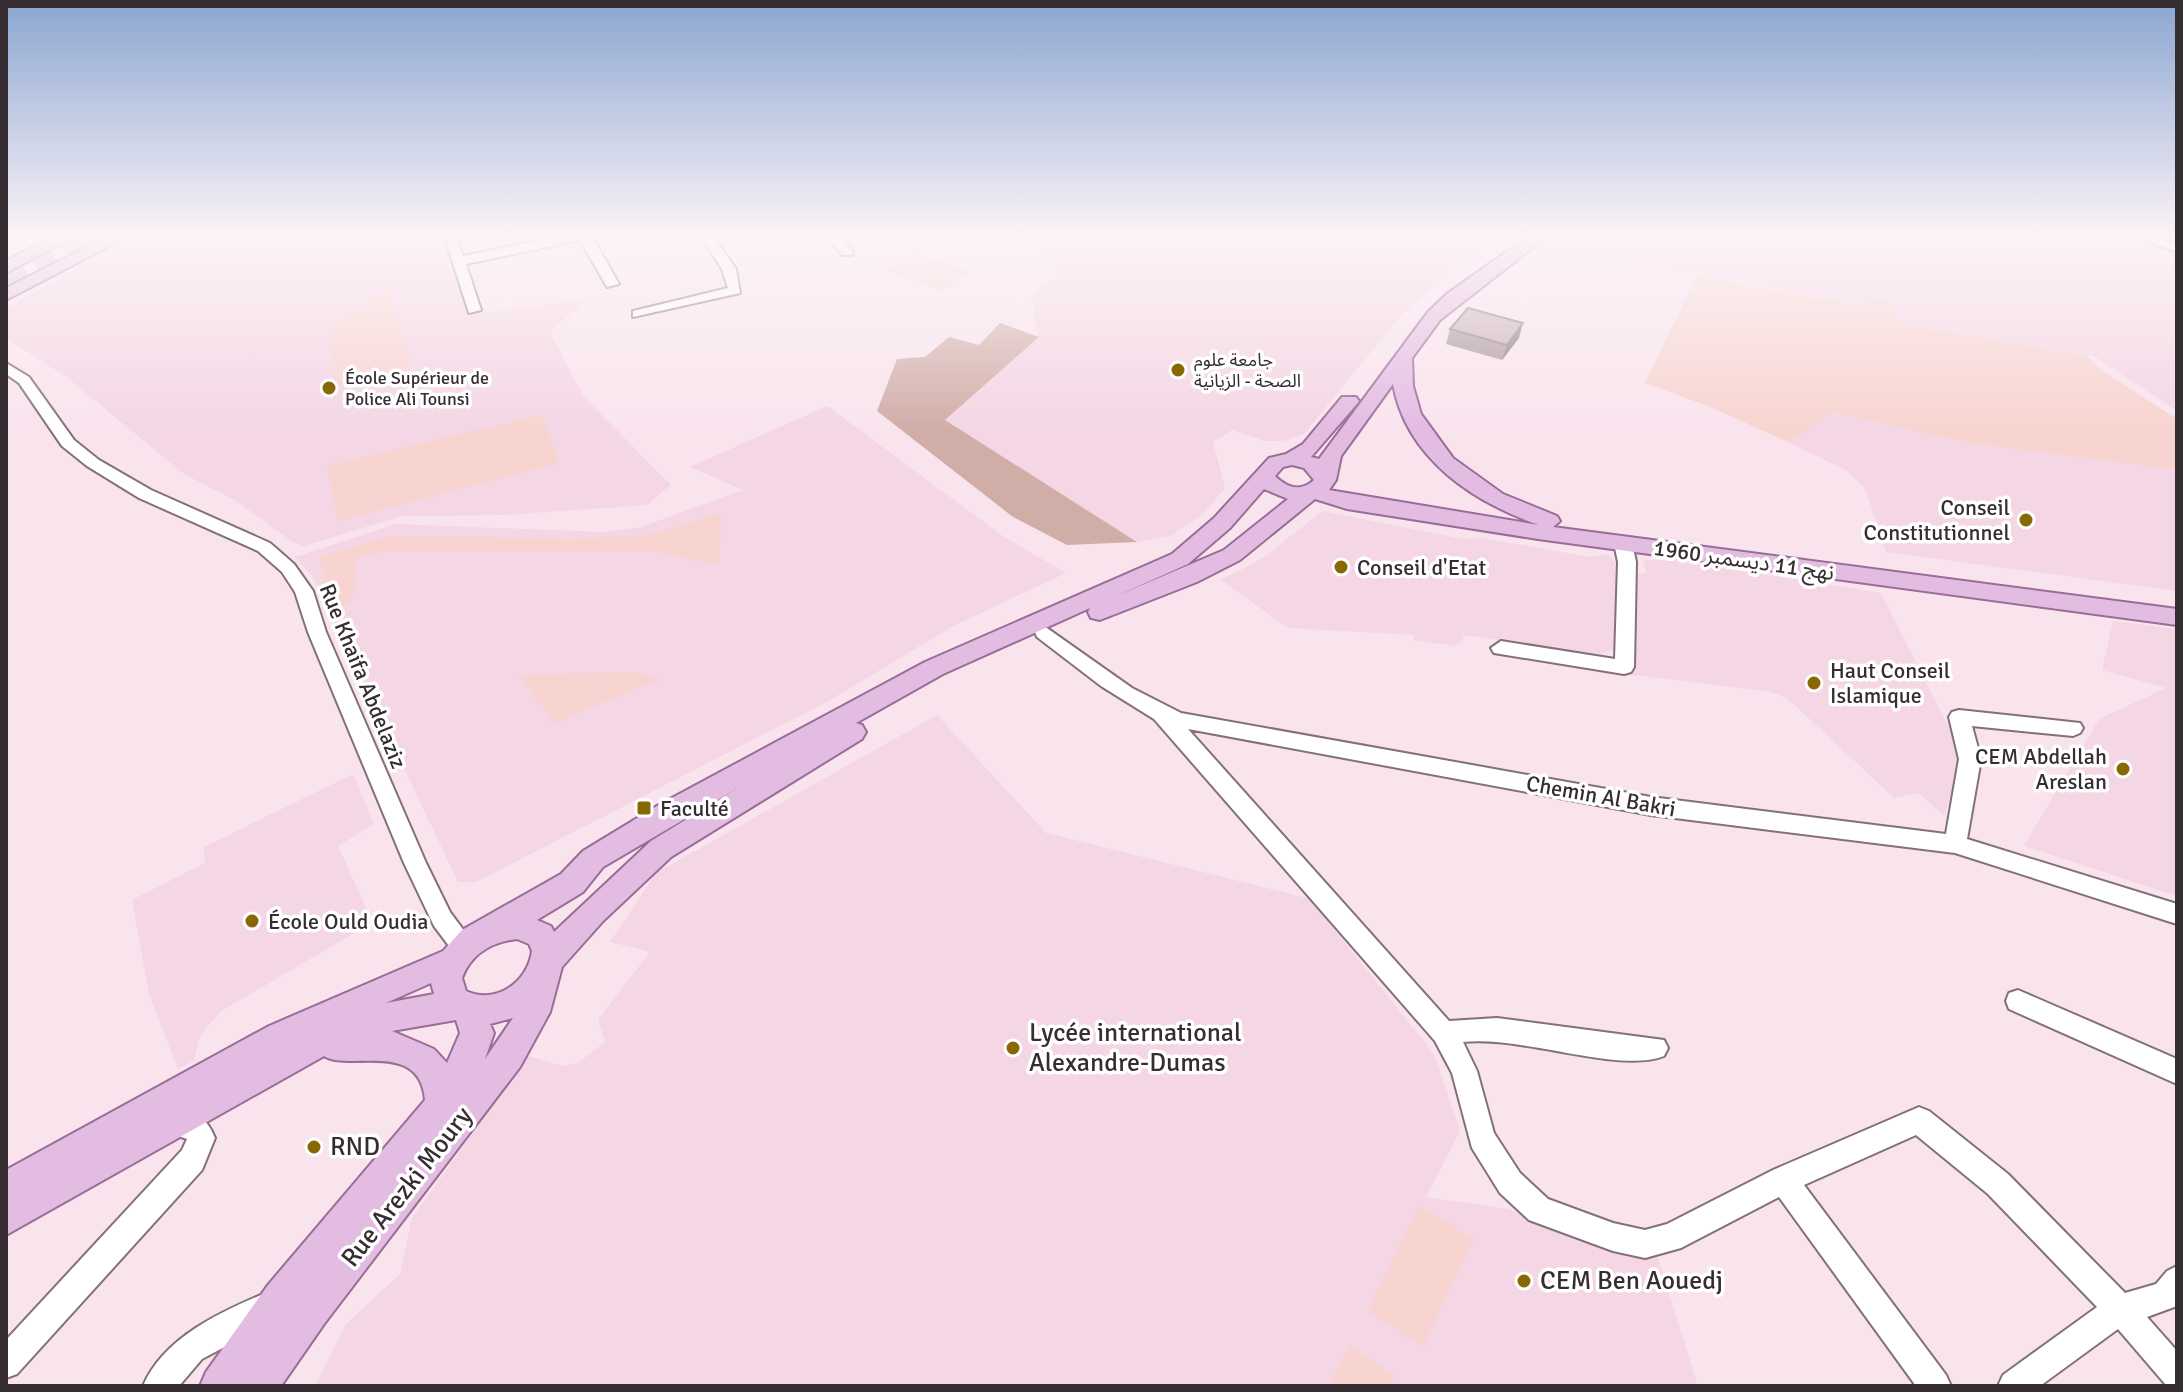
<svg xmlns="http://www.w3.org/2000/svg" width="2183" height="1392" viewBox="0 0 2183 1392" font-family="Signika,'Noto Sans Arabic',sans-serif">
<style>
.built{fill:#f4d6e4}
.green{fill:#f7d4cf}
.forest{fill:#d1ada8}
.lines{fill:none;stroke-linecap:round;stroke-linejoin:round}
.highway-tunnel{stroke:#d2bfc8;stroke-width:21;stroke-dasharray:21 11;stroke-linecap:butt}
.minor-casing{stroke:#837079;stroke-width:4}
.major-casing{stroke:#9a6d97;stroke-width:4}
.minor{fill:#fff;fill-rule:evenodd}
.major{fill:#e3bce2;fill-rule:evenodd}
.wall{fill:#ab979a}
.shaded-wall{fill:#8b7b7d}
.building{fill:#c7b0b3;stroke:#8b7b7d;stroke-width:2}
.poi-dot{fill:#876803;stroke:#fff;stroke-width:3}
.labels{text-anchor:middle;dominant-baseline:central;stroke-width:7;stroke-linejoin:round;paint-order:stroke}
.far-poi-label{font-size:18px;fill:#352d31;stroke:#fff;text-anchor:start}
.poi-label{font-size:22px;fill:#352d31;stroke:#fff;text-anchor:start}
.street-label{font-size:22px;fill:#352d31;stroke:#fff}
.near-poi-label{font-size:26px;fill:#352d31;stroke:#fff;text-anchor:start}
.near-street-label{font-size:26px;fill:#352d31;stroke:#fff}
</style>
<rect width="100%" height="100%" fill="#f9e4ee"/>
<g class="built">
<polygon points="137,235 443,235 472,314 586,300 550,332 584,397 671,485 647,505 506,515 402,516 304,546 293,542 236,501 184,474 69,379 6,338 6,310 9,306"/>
<polygon points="959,235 1501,235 1459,263 1404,312 1304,434 1283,441 1265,441 1232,430 1213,442 1225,488 1203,514 1170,536 1137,542 944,420 1038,337 1032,297 1059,272 1041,251 981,251"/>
<polygon points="1564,235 2127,235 2177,251 2177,411 2094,356 1902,324 1886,316 1876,299 1857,305 1707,275 1533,251"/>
<polygon points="827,406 1003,536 1066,573 953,626 825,703 476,882 458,882 313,577 295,557 396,524 603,532 641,527 743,490 690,467"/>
<polygon points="1832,412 1975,444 2177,470 2177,591 1886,552 1865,488 1846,470 1788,442"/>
<polygon points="1323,511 1463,539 1483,538 1589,557 1608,554 1620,569 1620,648 1600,654 1464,635 1462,642 1454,646 1414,640 1414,635 1288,628 1221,580 1261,559"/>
<polygon points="1668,559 1881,593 1952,734 1961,765 1944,816 1919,793 1894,798 1787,698 1767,691 1631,675 1631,575 1647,573 1643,561"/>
<polygon points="2113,621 2177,629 2177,896 2024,846 2099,719 2166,688 2102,670"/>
<polygon points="937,715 1046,833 1310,899 1434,1054 1460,1131 1426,1197 1509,1209 1591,1244 1656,1252 1698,1386 315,1386 346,1324 400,1274 412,1218 528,1056 563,1066 578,1063 605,1042 598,1020 650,952 610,942 656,873"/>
<polygon points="353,774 374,824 338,846 369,914 366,926 220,1012 200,1036 194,1061 178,1069 149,994 132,900 205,863 204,847"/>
</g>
<g class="green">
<polygon points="915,253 972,272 942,291 884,271"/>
<path d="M1697 275 1857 305C1872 300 1887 296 1897 312L1887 316 1902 324 2086 355 2103 371 2177 419V470L1975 444 1832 412 1788 442 1708 406 1645 383Z"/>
<polygon points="389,289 411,369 336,386 331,331"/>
<polygon points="542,415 559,463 338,521 327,466"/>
<polygon points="721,513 719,565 657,552 384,552 358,557 351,603 330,610 320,557 388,536 572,539 651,535"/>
<polygon points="639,672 657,680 554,723 519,675"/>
<polygon points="1420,1206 1473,1239 1423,1347 1368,1311"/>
<polygon points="1349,1345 1394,1375 1388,1386 1328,1386"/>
</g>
<polygon class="forest" points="1000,323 1039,337 945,420 1137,542 1067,545 1013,517 877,411 897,359 925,357 949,337 979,345"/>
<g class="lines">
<polyline class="highway-tunnel" points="6,279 91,235"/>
<defs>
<g id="minor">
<polygon points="444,235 456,235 463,256 566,235 591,235 619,284 607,287 580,240 466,264 481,310 469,313"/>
<polygon points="700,235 712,235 736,269 740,293 633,317 633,311 728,288 722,269"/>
<polygon points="827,235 840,235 853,252 852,255 842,255"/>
<polygon points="2131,235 2150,235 2177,244 2177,252"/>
<polygon points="6,363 29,377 74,440 99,460 151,490 270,543 294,564 313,591 326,632 426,863 450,912 476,947 473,954 464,957 455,954 434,926 404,863 308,632 295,592 282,572 258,551 139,498 87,466 62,446 19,383 6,374"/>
<polygon points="1623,537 1632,543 1636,562 1634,667 1631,672 1624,674 1494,653 1491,648 1501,641 1615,659 1618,562 1614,543"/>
<path d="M1044 626 1132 688 1181 713 1651 797 1946 834 1959 759 1949 717 1952 712 1959 710 2080 723 2083 728 2080 733 2073 736 1972 726 1981 759 1967 839 2177 904V924L1955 853 1651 815 1188 729 1449 1021 1497 1018 1664 1040 1668 1048 1664 1056C1619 1074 1520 1035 1463 1042L1477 1071 1494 1133 1520 1173 1548 1199 1613 1223 1645 1230 1667 1224 1773 1170 1919 1107 1929 1111 2008 1174 2125 1293 2156 1284 2167 1271 2177 1266V1306L2147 1317 2177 1351V1386L2166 1385 2118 1329 2040 1386H1998L2003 1375 2097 1307 1988 1194 1916 1135 1804 1185 1946 1375 1951 1386H1916L1779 1197 1681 1248 1645 1258 1613 1251 1529 1220 1500 1193 1472 1148 1452 1073 1435 1041 1154 719 1101 686 1037 637 1035 632 1037 627Z"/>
<polygon points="2018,990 2177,1059 2177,1084 2009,1009 2006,1001 2009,993"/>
<path d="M174 1109C196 1111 207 1118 215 1138L202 1170 17 1374 6 1378V1340L182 1150 187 1139 164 1131 161 1122 164 1113Z"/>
<path d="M268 1292 279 1296 283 1307 279 1318 202 1359 179 1386H143C164 1337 222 1311 268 1292Z"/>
</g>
<g id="major">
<polygon points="56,235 77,235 6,273 6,261"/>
<polygon points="110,235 131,235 6,300 6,288"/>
<path d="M1530 235H1549L1440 320 1412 358 1413 386 1421 414 1453 458 1503 494 1557 516 1560 521 1553 527 2177 609V625L1538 539 1347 509 1315 499 1240 560 1197 582 1100 620 1091 618 1088 612 1090 608 943 674 856 723 862 725 866 732 862 739 671 857 603 921 562 967 550 1012 520 1067 324 1324 281 1386H200L206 1372 268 1285 425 1100C420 1039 349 1072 324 1056L6 1235V1170L269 1026 443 951 462 930 561 874 583 851 657 806 925 662 1172 554 1214 518 1269 458 1286 454 1303 444 1342 397H1356L1359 401 1356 405 1311 457 1319 459 1428 312 1447 294ZM1393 384C1406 458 1473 502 1539 525L1329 490 1336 480 1341 456ZM1292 465 1304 468 1314 480C1301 492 1287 488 1275 476L1283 467ZM1264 489 1288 499 1224 550 1114 597 1188 564 1230 528ZM741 786 651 841 554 932 551 926 537 920 583 892 603 867ZM517 939 529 944 532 951C528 982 496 1005 466 991L462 978C471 954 492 942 517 939ZM431 983 434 994 386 1003ZM513 1018 485 1059 494 1033 490 1024ZM456 1020 460 1033 447 1063 434 1049 392 1031Z"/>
</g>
</defs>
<use href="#minor" class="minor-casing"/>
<use href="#major" class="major-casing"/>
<use href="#minor" class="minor"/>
<use href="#major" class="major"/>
</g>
<polygon class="wall" points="1450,329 1519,338 1502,360 1446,344"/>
<polygon class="shaded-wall" points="1523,323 1519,338 1502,360 1507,345"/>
<polygon class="building" points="1468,308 1523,323 1507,345 1450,329"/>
<linearGradient id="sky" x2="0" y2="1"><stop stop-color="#8ba6d1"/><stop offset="0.55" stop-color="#fcf3f7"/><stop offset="1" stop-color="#fcf3f7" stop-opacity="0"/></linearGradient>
<rect width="2183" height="430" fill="url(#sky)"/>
<g class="poi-dot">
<circle cx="1178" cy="370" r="8"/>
<circle cx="329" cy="388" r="8"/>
<circle cx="2026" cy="520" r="8"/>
<circle cx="1341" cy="567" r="8"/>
<circle cx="1814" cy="683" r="8"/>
<circle cx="2123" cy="769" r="8"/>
<rect x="636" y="800" width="16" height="16" rx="4"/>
<circle cx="252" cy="921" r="8"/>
<circle cx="1013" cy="1048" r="8"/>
<circle cx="314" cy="1147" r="8"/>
<circle cx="1524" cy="1281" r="8"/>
</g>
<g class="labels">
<g class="far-poi-label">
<text x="1194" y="360">جامعة علوم<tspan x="1194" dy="21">الصحة - الزيانية</tspan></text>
<text x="345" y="378">École Supérieur de<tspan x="345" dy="21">Police Ali Tounsi</tspan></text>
</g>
<g class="poi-label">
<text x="2010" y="507" text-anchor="end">Conseil<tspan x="2010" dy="25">Constitutionnel</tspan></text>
<text x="1357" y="567">Conseil d'Etat</text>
<text x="1830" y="670">Haut Conseil<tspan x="1830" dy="25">Islamique</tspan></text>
<text x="2107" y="756" text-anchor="end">CEM Abdellah<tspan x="2107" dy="25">Areslan</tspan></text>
<text x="660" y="808">Faculté</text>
<text x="268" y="921">École Ould Oudia</text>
</g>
<g class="street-label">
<text transform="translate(1744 560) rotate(8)">نهج 11 ديسمبر 1960</text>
<text transform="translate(363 676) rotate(68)">Rue Khaifa Abdelaziz</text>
<text transform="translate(1601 796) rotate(10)">Chemin Al Bakri</text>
</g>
<g class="near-poi-label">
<text x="1029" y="1033">Lycée international<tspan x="1029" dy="30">Alexandre-Dumas</tspan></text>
<text x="330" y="1147">RND</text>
<text x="1540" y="1281">CEM Ben Aouedj</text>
</g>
<g class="near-street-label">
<text transform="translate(407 1187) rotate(-52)">Rue Arezki Moury</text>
</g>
</g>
<rect width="2183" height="1392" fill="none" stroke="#352d31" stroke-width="16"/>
</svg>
